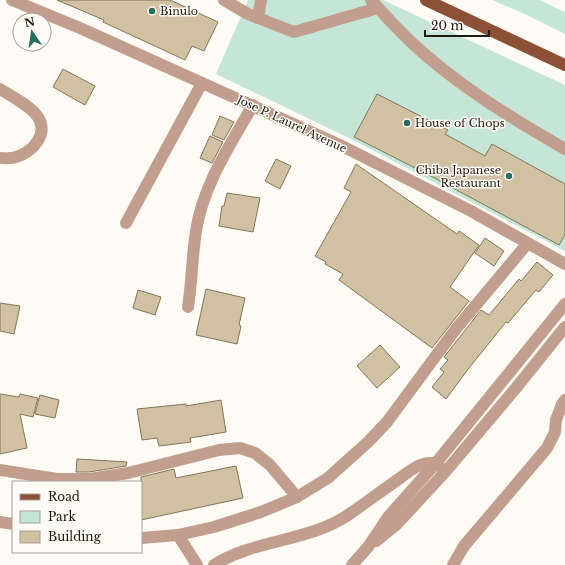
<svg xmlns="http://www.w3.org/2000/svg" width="565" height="565" viewBox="0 0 565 565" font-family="'Libre Baskerville',serif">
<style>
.green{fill:#c5e6d6}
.building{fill:#d0c1a3;stroke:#837559}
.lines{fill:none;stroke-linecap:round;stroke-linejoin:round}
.minor{stroke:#c29e8f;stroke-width:12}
.major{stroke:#8c5036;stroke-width:12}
.poi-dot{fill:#266c5f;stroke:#fefbf5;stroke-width:1.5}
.labels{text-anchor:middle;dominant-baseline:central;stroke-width:3;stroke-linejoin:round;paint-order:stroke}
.poi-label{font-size:11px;fill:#1f1a0f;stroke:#fefbf5;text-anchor:start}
.street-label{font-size:11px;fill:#1f1a0f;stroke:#fefbf5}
</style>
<rect width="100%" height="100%" fill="#fefbf5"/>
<g class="green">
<polygon points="248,0 383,0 565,85 565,251 353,140 216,74"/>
<polygon points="492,0 539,0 565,12 565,34 527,15"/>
</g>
<g class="building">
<polygon points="57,0 170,0 218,22 204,51 192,46 185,60 103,22 104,20"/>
<polygon points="63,69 95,86 85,105 53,87"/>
<polygon points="377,94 448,130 445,134 485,156 492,144 565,184 565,235 559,245 425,173 354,137"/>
<polygon points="220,116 234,122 224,140 212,135"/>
<polygon points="210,136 223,142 212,163 200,158"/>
<polygon points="276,159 291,166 280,189 265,181"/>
<polygon points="356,164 457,234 459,231 479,245 450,287 469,301 432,348 339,280 343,274 325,264 326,262 315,256 351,192 344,188"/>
<polygon points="227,193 260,198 253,232 219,226 222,206 224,206"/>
<polygon points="485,238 504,251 494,266 475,253"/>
<polygon points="537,262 553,275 539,292 536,290 508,323 506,322 469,368 446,399 432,387 444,372 440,369 448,360 444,357 481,310 489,315 519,279 521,281"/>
<polygon points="206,289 245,298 239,325 241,326 237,344 196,335"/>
<polygon points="138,290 161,297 155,315 133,308"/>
<polygon points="0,303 20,306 14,334 0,331"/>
<polygon points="380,345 400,367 377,388 357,366"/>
<polygon points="0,394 19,397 20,394 38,398 33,417 20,414 27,448 0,454"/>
<polygon points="40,395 59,400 55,418 35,414"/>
<polygon points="221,400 226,432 190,438 191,442 159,446 157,438 142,440 137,409 186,404 186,406"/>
<polygon points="77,459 127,462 126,466 89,472 76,472"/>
<polygon points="236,466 243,498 141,520 141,477 174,469 176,478"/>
</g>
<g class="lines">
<g class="minor">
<polyline points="12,0 80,28 342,146 471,211 565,264"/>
<polyline points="224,0 248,14 294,32 378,8"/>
<path d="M371 0C384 14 397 29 411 42 457 85 511 118 565 149"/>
<polyline points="258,18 261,0"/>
<path d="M0 89C11 96 31 106 38 117 49 135 32 152 16 157 11 159 5 158 0 158"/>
<polyline points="126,223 202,83"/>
<path d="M188 307C192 282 192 256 196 231 203 185 230 145 253 105"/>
<polyline points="0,470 57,479 90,479 128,473 219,450 240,448 255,453 270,465 297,497"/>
<polyline points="0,522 13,524"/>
<polyline points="178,535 197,565"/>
<polyline points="141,538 178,535 214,527 261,512 297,497 328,478 368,442 387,422 455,330 527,244"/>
<polyline points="376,541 397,524 446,471 516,388 565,327"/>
<path d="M214 565C255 539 308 542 348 515 364 504 380 492 396 481 403 476 410 470 418 466 425 463 433 461 439 466"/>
<polyline points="352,565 368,547 388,517 436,463 565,304"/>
<polyline points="453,565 464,546 547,448 555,432 556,420 562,404 565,400"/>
</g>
<polyline class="major" points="426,0 565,65"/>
</g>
<g class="poi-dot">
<circle cx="152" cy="11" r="4"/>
<circle cx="407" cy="123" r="4"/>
<circle cx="509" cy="176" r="4"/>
</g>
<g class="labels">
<g class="poi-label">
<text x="160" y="11">Binulo</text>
<text x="415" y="123">House of Chops</text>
<text x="501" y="170" text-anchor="end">Chiba Japanese<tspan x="501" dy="13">Restaurant</tspan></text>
</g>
<g class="street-label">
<text transform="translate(292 124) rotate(25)">Jose P. Laurel Avenue</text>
</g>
</g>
<rect x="12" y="481" width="130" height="72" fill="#fefbf5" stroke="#a5a199"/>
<rect x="20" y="494" width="20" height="6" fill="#8c5036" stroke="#a5a199"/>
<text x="48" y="501" font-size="12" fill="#1f1a0f">Road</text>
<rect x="20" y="511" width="20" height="12" fill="#c5e6d6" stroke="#a5a199"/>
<text x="48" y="521" font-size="12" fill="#1f1a0f">Park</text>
<rect x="20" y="531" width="20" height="12" fill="#d0c1a3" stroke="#a5a199"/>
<text x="48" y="541" font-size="12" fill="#1f1a0f">Building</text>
<g transform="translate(32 32) rotate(347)"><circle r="19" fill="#fefbf5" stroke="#a5a199"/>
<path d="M0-3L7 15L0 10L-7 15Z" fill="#266c5f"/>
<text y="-6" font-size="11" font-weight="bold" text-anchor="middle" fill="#1f1a0f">N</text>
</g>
<path d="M425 30v6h64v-6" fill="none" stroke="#1f1a0f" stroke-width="2"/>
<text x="431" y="30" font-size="12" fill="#1f1a0f" stroke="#fefbf5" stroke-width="3" paint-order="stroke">20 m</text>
</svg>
